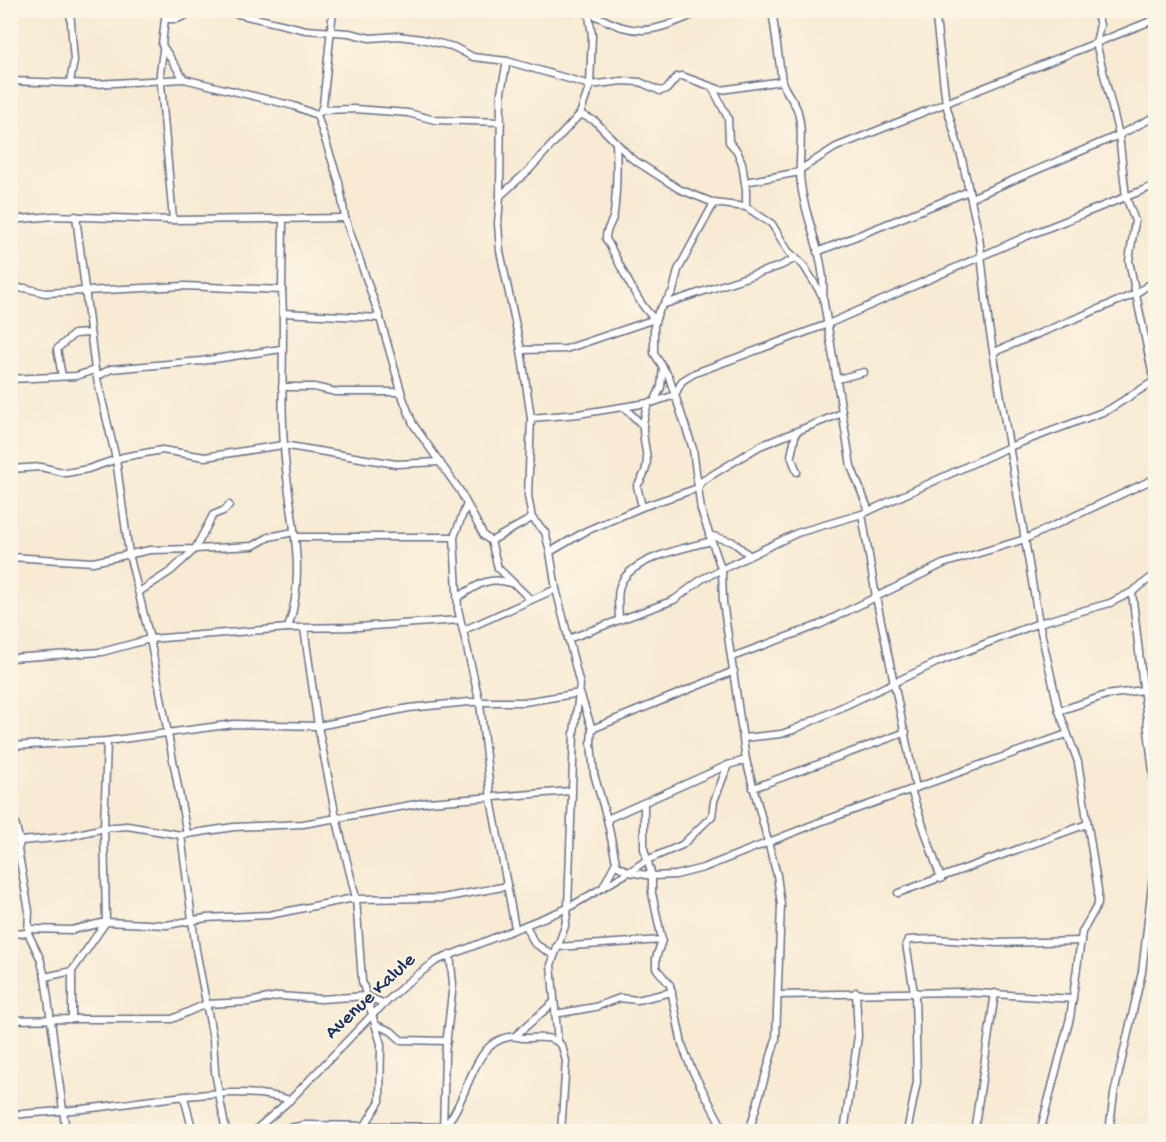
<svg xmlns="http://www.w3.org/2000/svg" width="1166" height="1142" viewBox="0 0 1166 1142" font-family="'Gochi Hand',sans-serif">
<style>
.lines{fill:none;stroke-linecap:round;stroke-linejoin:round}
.street-casing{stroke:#687087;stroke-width:9}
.street{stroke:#fff;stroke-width:6}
.labels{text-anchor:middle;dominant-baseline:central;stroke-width:4.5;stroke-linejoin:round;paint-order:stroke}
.street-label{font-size:20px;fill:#1b2f5e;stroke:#fcf5e5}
</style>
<rect width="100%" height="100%" fill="#fcf5e5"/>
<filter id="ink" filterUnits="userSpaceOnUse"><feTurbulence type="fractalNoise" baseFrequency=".0167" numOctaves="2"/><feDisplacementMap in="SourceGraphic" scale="12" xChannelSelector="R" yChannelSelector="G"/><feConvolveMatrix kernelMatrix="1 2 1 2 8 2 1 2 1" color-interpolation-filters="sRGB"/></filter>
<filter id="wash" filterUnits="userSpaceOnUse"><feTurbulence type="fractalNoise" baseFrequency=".008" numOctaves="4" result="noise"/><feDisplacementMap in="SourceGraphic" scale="24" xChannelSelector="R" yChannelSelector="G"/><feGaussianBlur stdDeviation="1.35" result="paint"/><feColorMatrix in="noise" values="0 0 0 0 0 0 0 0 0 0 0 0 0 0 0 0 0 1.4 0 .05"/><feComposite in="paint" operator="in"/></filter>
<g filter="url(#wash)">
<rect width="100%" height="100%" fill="#f8ead3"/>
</g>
<g filter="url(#ink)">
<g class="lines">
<defs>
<g id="street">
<polyline points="70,10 74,61 70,82"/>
<polyline points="166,10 162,45 184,79 294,106 317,115 339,182 345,218 380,318 403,398 413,424 460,491 484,536 491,541 498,568 531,600 556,589"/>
<path d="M221 10 306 30 349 33 370 38 398 36 422 39 454 47 473 57 507 61 590 85 622 81 640 82 660 91 667 89 677 77 682 76 721 90 782 81C785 92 793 99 797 109 804 130 799 153 800 174 802 216 827 256 823 297L851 466 869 511"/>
<path d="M535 10C553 12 574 8 591 14 609 21 621 30 643 30 665 29 686 17 705 10"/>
<polyline points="772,10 782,81"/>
<polyline points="935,10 946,104 962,159 979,236 989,327 1039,623 1059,711 1078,762 1098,890 1098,904 1082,932 1070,1018 1040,1132"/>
<polyline points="1096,10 1100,25 1096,43 1119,135 1126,197 1135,221 1129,261 1154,381"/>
<polyline points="166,19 177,19 198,10"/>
<polyline points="163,50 160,73 173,220 345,218"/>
<polyline points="10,81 96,84 184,79"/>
<polyline points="712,87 728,118 729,142 737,151 742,163 746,190 746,207"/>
<polyline points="321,110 355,109 408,113 435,120 501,122"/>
<polyline points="320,112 323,105 333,10"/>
<polyline points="580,114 595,121 631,158 679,189 714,203 746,207 772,224 788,251 804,266 823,297"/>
<path d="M616 142C617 166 617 189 614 213 613 223 605 229 606 239 619 261 637 305 655 319"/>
<polyline points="801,169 836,147 1156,19"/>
<polyline points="745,182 800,172"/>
<polyline points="500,196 501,92 507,61"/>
<polyline points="971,198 1119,135 1156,116"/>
<polyline points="76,216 95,370 116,459 129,554 150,639 288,628 358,627 460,620"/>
<polyline points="10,220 54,216 173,220"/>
<polyline points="817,252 969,191"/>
<path d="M10 289 25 288 45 293 184 286 282 290C285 342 280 394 284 446 287 507 309 568 288 628"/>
<polyline points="282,290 283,219"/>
<polyline points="665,304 780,266 796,258"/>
<polyline points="283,313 380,318"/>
<polyline points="521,350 566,349 655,319"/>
<polyline points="994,352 1135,294 1156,280"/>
<polyline points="62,376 57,349 74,334 90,333"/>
<polyline points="98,376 111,369 201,361 281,349"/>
<polyline points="10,379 76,376 95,370"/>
<polyline points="838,379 864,372"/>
<polyline points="282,387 314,387 336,392 401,392"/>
<polyline points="654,402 675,395 669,377 654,353 654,326 658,312 673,291 678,270 714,203"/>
<polyline points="625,408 643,426"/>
<polyline points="531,418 578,414 654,402 661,387 663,367"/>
<polyline points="796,432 791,456 797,472"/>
<polyline points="10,469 41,467 66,473 88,469 123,457 162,450 205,457 283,445 396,464 440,462"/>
<polyline points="466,506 454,537 458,609 480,704 491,799 515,928"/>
<polyline points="642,507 698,488 702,481 760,446 842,413"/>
<polyline points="862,514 876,597 916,788"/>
<polyline points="709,535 733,542 749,555"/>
<polyline points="296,537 454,537"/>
<polyline points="491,541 532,518"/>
<path d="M550 552 586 531 642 507 637 486C655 461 643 453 643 427 643 419 646 410 648 403"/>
<polyline points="10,557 93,562 150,550 195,549 213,515 225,510 229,505"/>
<polyline points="139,592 171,571 195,549 253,546 269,537 294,532"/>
<polyline points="1132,592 1156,798"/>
<path d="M457 598C477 585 489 575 513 584"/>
<path d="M619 620C619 609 616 594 621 583 633 558 687 547 712 541"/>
<polyline points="304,628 318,726 336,817 356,898 362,981 381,1044 380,1101 361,1132"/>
<polyline points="464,630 531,600"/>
<polyline points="568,639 674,600 702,579 797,533 862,514 1009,447 1108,410 1156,380"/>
<polyline points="732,657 819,625 943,564 1025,539 1156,478"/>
<polyline points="10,658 102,652 150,639 187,834"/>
<polyline points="1059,711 1106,695 1143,690"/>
<polyline points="744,738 781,734 793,730 938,662 1039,623 1110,603 1132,592 1156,574"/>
<polyline points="10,746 107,741 234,724 318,726 409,708 469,702 524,702 580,693 592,729"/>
<polyline points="753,788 906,732"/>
<polyline points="911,790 941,879"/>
<polyline points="644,803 644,849 652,876 652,893 662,940 656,958 656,968 670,985 682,1044 691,1068 725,1132"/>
<polyline points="10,804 20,842 18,850 29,911 28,932"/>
<polyline points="607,819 728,765 746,760"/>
<polyline points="181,835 196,950 213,1039 215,1072 226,1132"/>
<polyline points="10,842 65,837 104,828 127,826 181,835 234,827 303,824 428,802 571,791"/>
<polyline points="616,865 629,872 647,860 682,845 712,816 714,801 728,765"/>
<polyline points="604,885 616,862 607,819 594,774 591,743 592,729 734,671"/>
<polyline points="898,893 1087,824"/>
<polyline points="526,925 534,943 553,955"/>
<polyline points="29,929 72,930 106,922 167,925 206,918 269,915 349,899 442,898 508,886"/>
<polyline points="10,934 28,933 40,958 45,977 72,971 106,922 104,828 107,741"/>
<polyline points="556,947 662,940"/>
<polyline points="45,977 66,1132"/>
<polyline points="914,992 906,944 908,940 935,939 998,943 1081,941"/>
<polyline points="778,995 962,992 1073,999"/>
<polyline points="555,1014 595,1007 620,998 637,1000 672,992"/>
<polyline points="72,1019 172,1019 206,1004 248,1002 279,996 321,999 366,996 385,1004"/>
<polyline points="10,1020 72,1019 72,971"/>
<polyline points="376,1025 391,1031 401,1040 447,1041"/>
<polyline points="515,1036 553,1003"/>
<polyline points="558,1042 551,965 565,926 568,908 574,733 580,685 556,589 550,552 545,532 532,518 528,496 531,418 521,350 500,251 498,224 500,196 529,170 580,114 590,85 592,35 588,10"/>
<polyline points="184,1097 193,1132"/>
<path d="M10 1115C46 1112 81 1110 116 1105 167 1098 242 1085 290 1100"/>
<polyline points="253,1132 290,1100 371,1016 408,982 436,961 568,908 629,872 652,876 676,875 703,868 820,822 1067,734"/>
<path d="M268 1132 305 1125 443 1127C469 1104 470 1043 509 1037 515 1035 521 1039 527 1038 541 1038 552 1035 562 1046L566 1061 561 1132"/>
<polyline points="443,1132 445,1054 453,984 450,954"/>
<polyline points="749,1132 776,1039 781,905 777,875 746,760 723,602 722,571 701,510 693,449 675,395 682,381 695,373 828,324 1027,236 1156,185"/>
<polyline points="844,1132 858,1036 856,992"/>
<polyline points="907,1132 917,1082 915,992"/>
<polyline points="974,1132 995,993"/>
<polyline points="1109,1132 1114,1094 1142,972 1156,850"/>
</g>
</defs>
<use href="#street" class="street-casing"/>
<use href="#street" class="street"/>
</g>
</g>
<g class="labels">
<g class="street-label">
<text transform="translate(371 997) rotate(-43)">Avenue Kalule</text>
</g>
</g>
<rect width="1166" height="1142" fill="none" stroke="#fcf5e5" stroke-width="36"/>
</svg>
